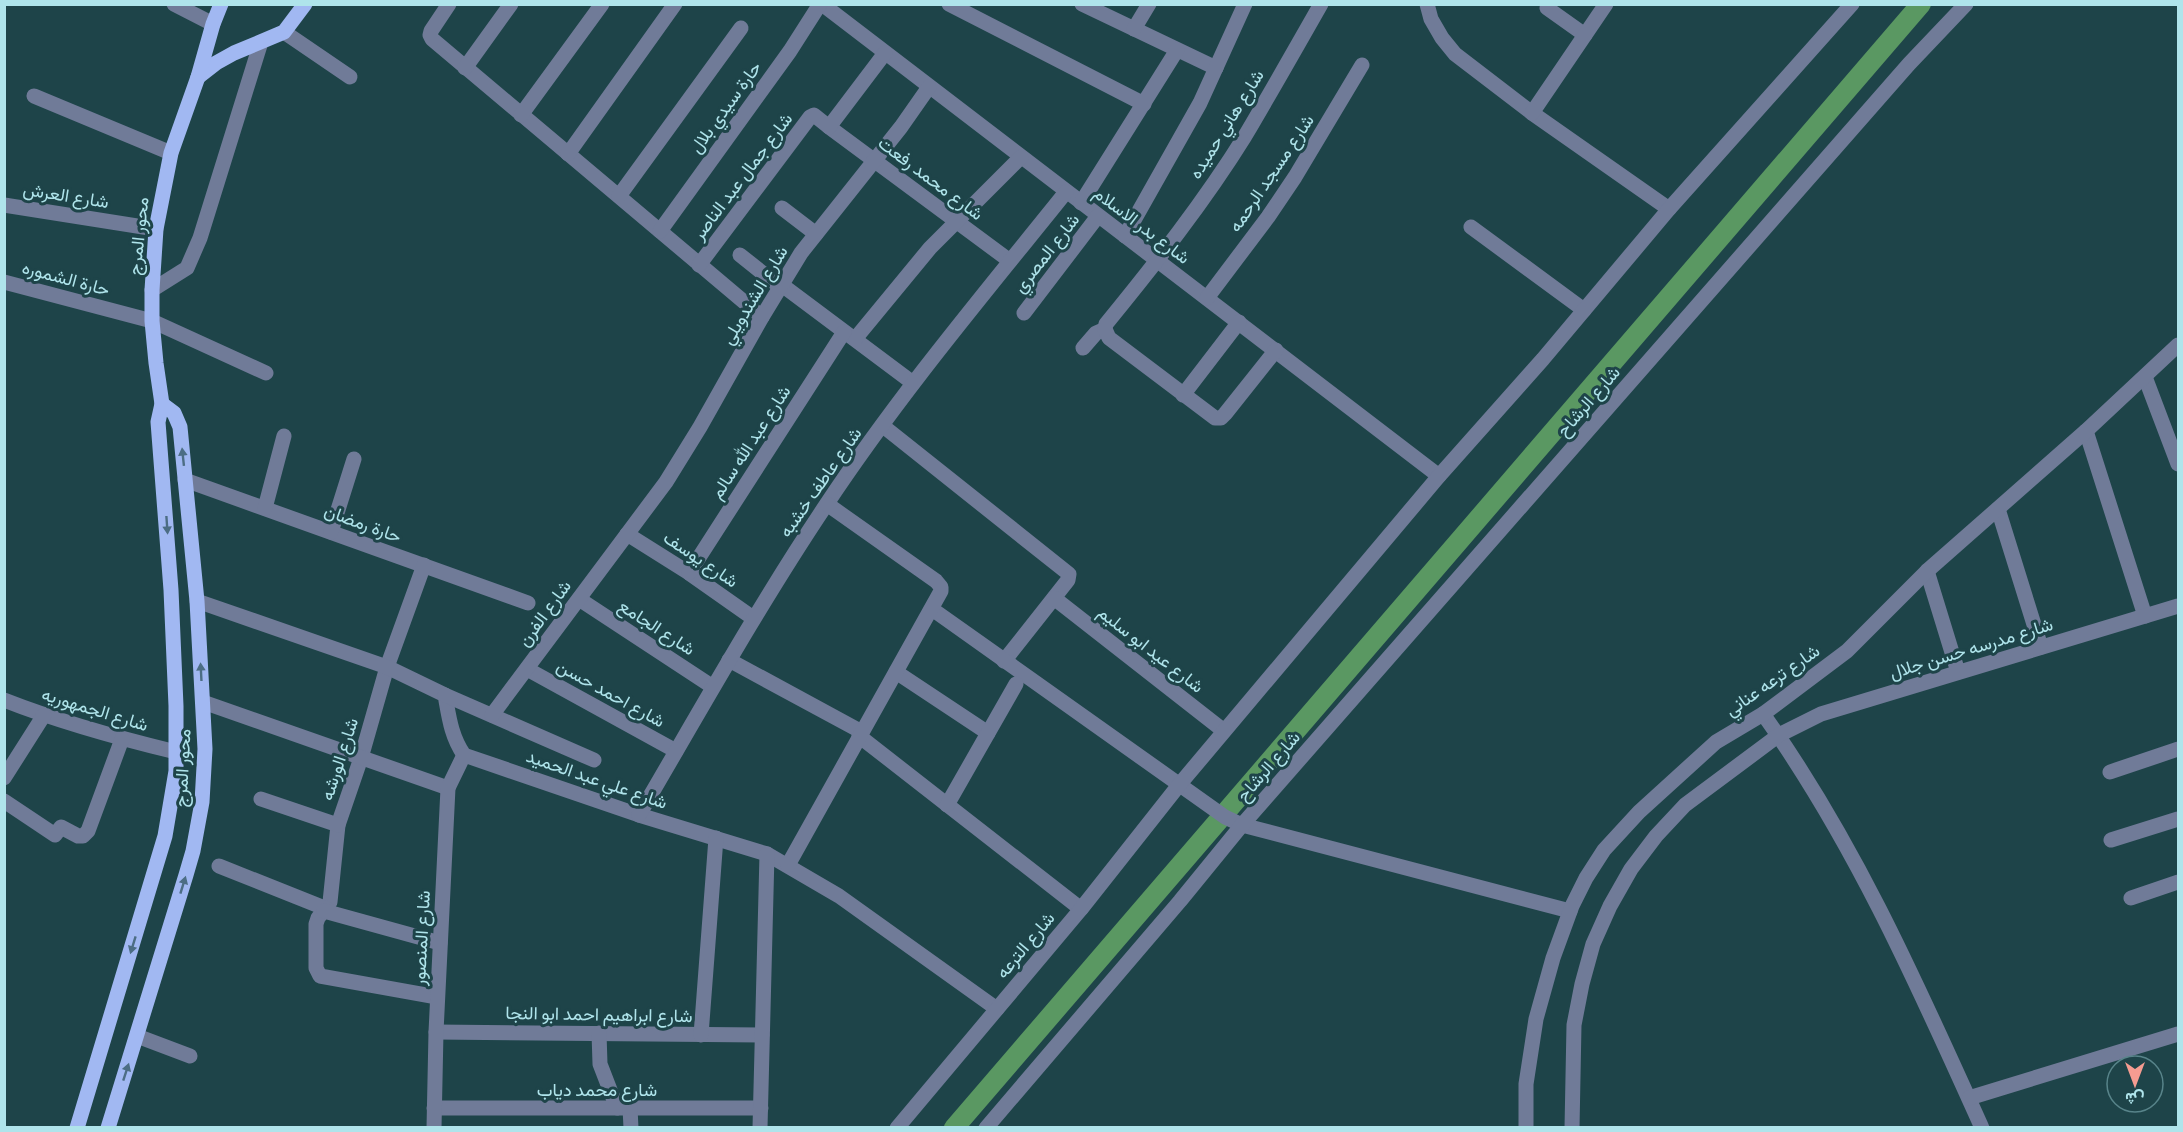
<svg xmlns="http://www.w3.org/2000/svg" width="2183" height="1132" viewBox="0 0 2183 1132" font-family="'PT Sans Narrow',Vazirmatn,sans-serif">
<style>
.lines{fill:none;stroke-linecap:round;stroke-linejoin:round}
.canal{stroke:#5a9862;stroke-width:20}
.minor{stroke:#707b98;stroke-width:15}
.major{stroke:#a1b8f2;stroke-width:15}
.oneway{fill:#4c6d84}
.labels{text-anchor:middle;dominant-baseline:central;stroke-width:6;stroke-linejoin:round;paint-order:stroke}
.street-label{font-size:18px;fill:#afe4eb;stroke:#1e4449}
</style>
<rect width="100%" height="100%" fill="#1e4449"/>
<g class="lines">
<polyline class="canal" points="954,1128 1921,4"/>
<g class="minor">
<polyline points="174,4 213,24"/>
<polyline points="449,4 431,31 430,35 432,39 762,317"/>
<polyline points="822,4 1439,476"/>
<polyline points="949,4 1144,104"/>
<polyline points="1082,4 1216,68"/>
<polyline points="1427,4 1431,19 1442,38 1455,54 1532,113 1669,209"/>
<polyline points="1547,8 1585,35"/>
<polyline points="1134,29 1149,4"/>
<polyline points="284,32 350,77"/>
<polyline points="465,68 511,4"/>
<polyline points="34,96 171,153"/>
<polyline points="1532,113 1606,4"/>
<polyline points="521,115 602,4"/>
<polyline points="829,127 1010,261"/>
<polyline points="568,154 675,4"/>
<polyline points="619,196 741,28"/>
<polyline points="1081,203 1177,50"/>
<polyline points="4,205 156,229"/>
<polyline points="782,208 816,234"/>
<polyline points="1471,227 1584,310"/>
<polyline points="660,231 790,51 820,4"/>
<polyline points="1125,236 1200,103 1245,4"/>
<polyline points="740,255 780,287"/>
<polyline points="699,265 810,117 814,115 829,127 885,53"/>
<polyline points="4,282 152,321 266,373"/>
<polyline points="782,285 913,383"/>
<polyline points="152,290 187,268 200,238 261,42"/>
<polyline points="1207,298 1268,217 1295,177 1362,65"/>
<polyline points="1024,313 1098,216"/>
<polyline points="855,339 930,248 1021,157"/>
<polyline points="1083,348 1096,333 1105,329"/>
<path d="M1276 350 1225 414 1221 418H1215L1109 338 1105 329 1106 324C1155 264 1204 202 1245 136 1271 92 1296 48 1321 4"/>
<polyline points="2145,377 2178,464"/>
<polyline points="1183,395 1239,322"/>
<polyline points="883,426 1069,574 1068,580 1004,661"/>
<polyline points="2086,431 2145,616"/>
<polyline points="185,480 528,603"/>
<polyline points="265,508 284,436"/>
<polyline points="1998,509 2041,647"/>
<polyline points="331,532 354,459"/>
<polyline points="627,534 689,573 753,618"/>
<polyline points="424,565 387,667 361,758 338,825 330,902 318,918 316,924 316,968 320,976 437,997"/>
<polyline points="1927,571 1958,672"/>
<polyline points="689,573 844,332"/>
<polyline points="1054,598 1224,731"/>
<polyline points="579,599 713,687"/>
<path d="M197 601 387 667 445 695C449 717 451 736 464 755L639 815 767 854 839 896 997 1009"/>
<polyline points="932,609 1225,817 1242,825 1570,911"/>
<polyline points="729,660 862,732"/>
<polyline points="527,669 676,751"/>
<polyline points="896,672 988,733"/>
<polyline points="445,695 594,760"/>
<path d="M4 700C60 722 118 738 176 752"/>
<polyline points="203,702 448,788"/>
<path d="M1763 714C1854 841 1918 986 1982 1128"/>
<polyline points="492,715 666,482 700,427 762,317 801,253 901,127 929,87"/>
<polyline points="859,736 1081,909"/>
<polyline points="2110,772 2178,749"/>
<polyline points="4,778 44,715"/>
<polyline points="261,799 338,825"/>
<polyline points="4,801 55,835 61,827 78,836 83,836 88,831 122,739"/>
<polyline points="947,805 1016,684"/>
<path d="M639 815C700 711 759 605 826 505 899 395 984 294 1066 192"/>
<polyline points="2111,840 2178,819"/>
<polyline points="788,865 941,591 941,587 936,581 827,504"/>
<polyline points="219,866 327,909"/>
<polyline points="2131,898 2178,882"/>
<polyline points="324,911 440,943"/>
<polyline points="436,1032 762,1035"/>
<polyline points="599,1033 600,1064 617,1108"/>
<polyline points="701,1035 716,838"/>
<polyline points="137,1036 190,1056"/>
<polyline points="1969,1098 2178,1034"/>
<polyline points="434,1108 761,1108"/>
<polyline points="630,1108 631,1128"/>
<polyline points="434,1128 436,1032 448,788 464,755"/>
<polyline points="760,1128 767,854"/>
<polyline points="897,1128 1081,909 1179,785 1439,476 1543,359 1669,209 1852,4"/>
<polyline points="986,1128 1180,901 1242,825 1909,64 1966,4"/>
<polyline points="1526,1128 1526,1084 1536,1019 1553,958 1572,906 1586,878 1604,850 1639,812 1716,742 1763,714 1847,651 1927,571 2086,431 2178,345"/>
<polyline points="1572,1128 1574,1025 1582,984 1593,944 1610,906 1631,869 1656,836 1685,805 1779,735 1821,714 2178,606"/>
</g>
<g class="major">
<polyline points="198,77 216,63 234,53 284,32 305,4"/>
<polyline points="77,1128 165,836 176,771 176,706 171,590 158,422 162,404 156,363 152,321 152,290 156,229 171,153 198,77 213,24 221,4"/>
<polyline points="108,1128 186,875 193,851 202,802 205,749 197,601 180,427 174,413 162,404"/>
</g>
</g>
<defs><path id="oneway-solid" d="M-6-.8H1V-3.2L6.5 0L1 3.2V.8H-6Z" transform="scale(1.5)"/></defs>
<g class="oneway">
<use href="#oneway-solid" transform="translate(183 457) rotate(-96)"/>
<use href="#oneway-solid" transform="translate(167 525) rotate(86)"/>
<use href="#oneway-solid" transform="translate(201 672) rotate(-93)"/>
<use href="#oneway-solid" transform="translate(183 885) rotate(-73)"/>
<use href="#oneway-solid" transform="translate(133 945) rotate(107)"/>
<use href="#oneway-solid" transform="translate(126 1072) rotate(-72)"/>
</g>
<g class="labels">
<g class="street-label">
<text transform="translate(725 107) rotate(-54)">حارة سيدي بلال</text>
<text transform="translate(1226 124) rotate(-58)">شارع هاني حميده</text>
<text transform="translate(1271 173) rotate(-56)">شارع مسجد الرحمه</text>
<text transform="translate(742 176) rotate(-53)">شارع جمال عبد الناصر</text>
<text transform="translate(931 178) rotate(37)">شارع محمد رفعت</text>
<text transform="translate(66 195) rotate(9)">شارع العرش</text>
<text transform="translate(1142 225) rotate(37)">شارع بدر الاسلام</text>
<text transform="translate(138 236) rotate(-84)">محور المرج</text>
<text transform="translate(1046 253) rotate(-52)">شارع المصري</text>
<text transform="translate(66 278) rotate(15)">حارة الشموره</text>
<text transform="translate(754 295) rotate(-59)">شارع الشندويلي</text>
<text transform="translate(1588 401) rotate(-49)">شارع الرشاح</text>
<text transform="translate(750 442) rotate(-57)">شارع عبد الله سالم</text>
<text transform="translate(820 482) rotate(-55)">شارع عاطف خشبه</text>
<text transform="translate(363 523) rotate(20)">حارة رمضان</text>
<text transform="translate(701 559) rotate(34)">شارع يوسف</text>
<text transform="translate(544 613) rotate(-54)">شارع الفرن</text>
<text transform="translate(657 627) rotate(33)">شارع الجامع</text>
<text transform="translate(1971 648) rotate(-17)">شارع مدرسه حسن جلال</text>
<text transform="translate(1151 649) rotate(38)">شارع عيد ابو سليم</text>
<text transform="translate(1772 680) rotate(-35)">شارع ترعه عناني</text>
<text transform="translate(611 693) rotate(29)">شارع احمد حسن</text>
<text transform="translate(95 709) rotate(17)">شارع الجمهوريه</text>
<text transform="translate(339 759) rotate(-72)">شارع الورشه</text>
<text transform="translate(1268 766) rotate(-49)">شارع الرشاح</text>
<text transform="translate(182 768) rotate(-87)">محور المرج</text>
<text transform="translate(597 779) rotate(19)">شارع علي عبد الحميد</text>
<text transform="translate(421 938) rotate(-87)">شارع المنصور</text>
<text transform="translate(1025 945) rotate(-50)">شارع الترعه</text>
<text transform="translate(599 1014) rotate(1)">شارع ابراهيم احمد ابو النجا</text>
<text x="597" y="1089">شارع محمد دياب</text>
</g>
</g>
<rect width="2183" height="1132" fill="none" stroke="#afe4eb" stroke-width="12"/>
<g transform="translate(2135 1084) rotate(180)"><circle r="28" fill="#1e4449" stroke="#58848a" stroke-width="1.5"/>
<path d="M0-4.5L10 22L0 15L-10 22Z" fill="#f59c91"/>
<text y="-9" font-size="16" font-weight="bold" text-anchor="middle" fill="#afe4eb">ش</text>
</g>
</svg>
